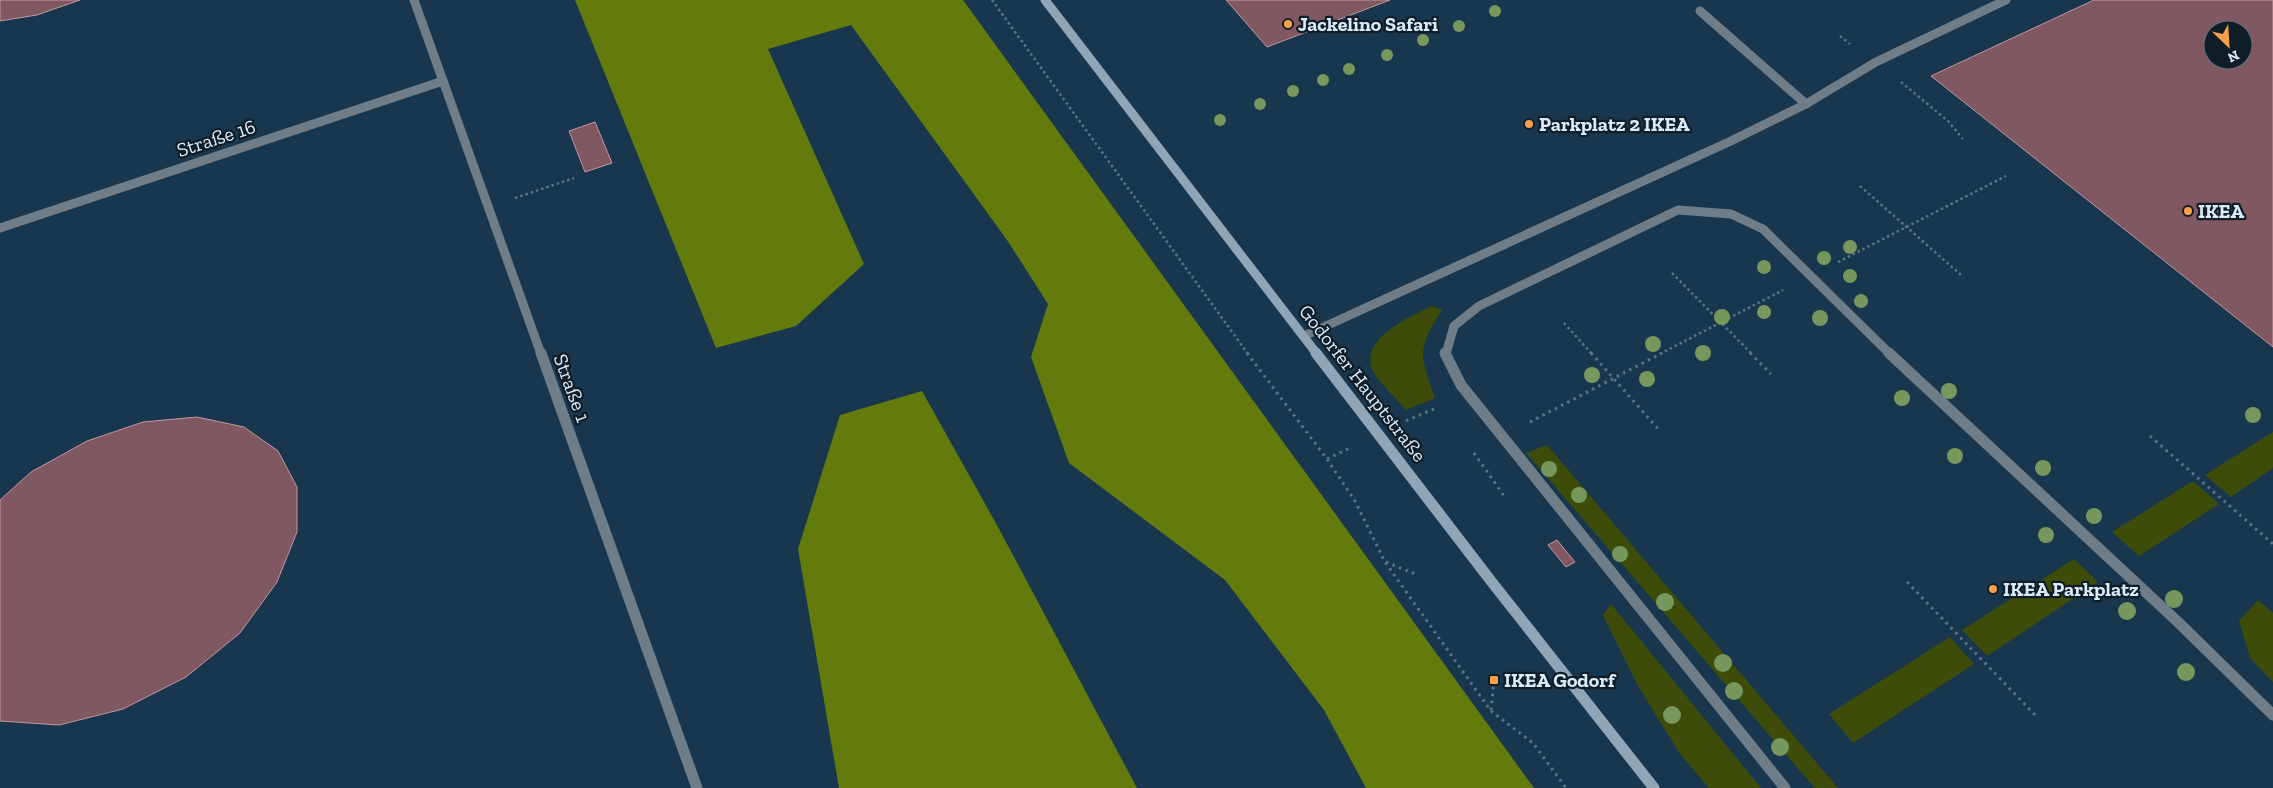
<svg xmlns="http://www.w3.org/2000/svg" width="2273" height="788" viewBox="0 0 2273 788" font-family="'Zilla Slab',serif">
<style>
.green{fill:#3d4d09}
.forest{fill:#637b0c}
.building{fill:#805862;stroke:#c396a1;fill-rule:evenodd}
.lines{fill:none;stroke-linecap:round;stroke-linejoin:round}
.path-far1{stroke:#597488;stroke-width:2.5;stroke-dasharray:2.5 3;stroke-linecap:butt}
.path{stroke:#597488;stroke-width:3;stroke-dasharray:2.5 4.5;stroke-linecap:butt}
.service-far1{stroke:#6f7d89;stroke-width:9}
.service{stroke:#6f7d89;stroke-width:11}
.secondary-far1{stroke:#8fa6b8;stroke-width:9}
.secondary{stroke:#8fa6b8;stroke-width:11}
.tree{fill:#77985c}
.poi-dot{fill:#f8a14a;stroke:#101d27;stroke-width:2}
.labels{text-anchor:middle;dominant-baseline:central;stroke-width:4.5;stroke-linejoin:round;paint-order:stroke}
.poi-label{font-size:20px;font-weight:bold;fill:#daecfb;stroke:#101d27;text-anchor:start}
.street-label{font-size:20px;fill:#daecfb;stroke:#101d27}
</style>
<rect width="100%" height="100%" fill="#18374e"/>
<g class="green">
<path d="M1432 306 1442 310C1416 351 1420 354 1435 398L1406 410C1399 401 1377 380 1373 371 1359 338 1410 317 1432 306Z"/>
<polygon points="2273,432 2273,468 2231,497 2205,475"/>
<polygon points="1547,445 1838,788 1815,788 1526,453"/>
<polygon points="2193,481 2219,504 2139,556 2112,532"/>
<polygon points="2074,559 2098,582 1987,656 1962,630"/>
<polygon points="2258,600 2273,613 2273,682 2250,658 2239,621"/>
<polygon points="1611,604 1761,788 1709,788 1680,754 1638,686 1603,615"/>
<polygon points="1950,637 1974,664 1853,743 1829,714"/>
</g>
<g class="forest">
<polygon points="575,0 963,0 1534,788 1366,788 1324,710 1225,580 1069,463 1031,357 1048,304 1007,240 851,25 768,49 864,264 796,326 716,348"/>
<polygon points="922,391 998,527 1137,788 839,788 798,549 840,415"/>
</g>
<g class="building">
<polygon points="0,0 80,0 37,15 0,21"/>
<polygon points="1226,0 1390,0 1267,47"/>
<path d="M2094 0H2273V347L1931 76ZM2213 30H2243V60H2213Z"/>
<polygon points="595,122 612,163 585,172 569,131"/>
<polygon points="197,417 244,427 278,451 297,487 297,532 277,582 240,633 186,677 123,709 59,725 0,721 0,500 31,472 87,441 143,422"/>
<polygon points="1557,540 1575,562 1566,567 1548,545"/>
</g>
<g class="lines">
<g class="path-far1">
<polyline points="992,0 1248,354"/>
<polyline points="1840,36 1850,44"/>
<polyline points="1901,82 1948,121 1963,139"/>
<polyline points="1860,186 1961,275"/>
<polyline points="515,198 574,178"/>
<polyline points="1838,262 2006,176"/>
<polyline points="1672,273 1752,354"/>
<polyline points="1564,323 1592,354"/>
<polyline points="1660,354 1783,290"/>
</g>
<g class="path">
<polyline points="1247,353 1327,459 1355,501 1385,562 1491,711 1533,743 1566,788"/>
<polyline points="1591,353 1660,431"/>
<polyline points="1750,353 1771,374"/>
<polyline points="1406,421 1438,407"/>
<polyline points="1530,422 1662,353"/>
<polyline points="2150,436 2273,544"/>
<polyline points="1474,453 1504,496"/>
<polyline points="1327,459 1350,448"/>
<polyline points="1386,562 1415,574"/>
<polyline points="1907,582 2038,718"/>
<polyline points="1491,710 1494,680"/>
</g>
<g class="service-far1">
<polyline points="414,0 541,354"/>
<polyline points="1700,11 1806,104"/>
<polyline points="0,228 443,81"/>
<polyline points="1304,336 1731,141 1806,104 1876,62 2006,0"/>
<polyline points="1446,354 1454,326 1479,306 1678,210 1731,214 1763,229 1890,354"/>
</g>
<g class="service">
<polyline points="541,353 697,788"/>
<polyline points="1445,353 1461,385 1785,788"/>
<polyline points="1889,353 2179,623 2273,715"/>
</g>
<polyline class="secondary-far1" points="1045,0 1317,354"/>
<polyline class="secondary" points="1316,353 1491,581 1654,788"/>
</g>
<g class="tree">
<circle cx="1495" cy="11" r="6"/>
<circle cx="1459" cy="26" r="6"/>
<circle cx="1423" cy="40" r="6"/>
<circle cx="1387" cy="55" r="6"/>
<circle cx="1349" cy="69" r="6"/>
<circle cx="1323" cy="80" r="6"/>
<circle cx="1293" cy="91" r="6"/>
<circle cx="1260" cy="104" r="6"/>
<circle cx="1220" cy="120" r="6"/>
<circle cx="1850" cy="247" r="7"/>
<circle cx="1824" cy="258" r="7"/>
<circle cx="1764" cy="267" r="7"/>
<circle cx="1850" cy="276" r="7"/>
<circle cx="1861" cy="301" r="7"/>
<circle cx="1764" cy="312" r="7"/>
<circle cx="1722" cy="317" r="8"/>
<circle cx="1820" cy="318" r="8"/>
<circle cx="1653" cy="344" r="8"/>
<circle cx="1703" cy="353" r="8"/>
<circle cx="1592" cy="375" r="8"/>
<circle cx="1647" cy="379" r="8"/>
<circle cx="1949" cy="391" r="8"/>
<circle cx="1902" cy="398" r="8"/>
<circle cx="2253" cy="415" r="8"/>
<circle cx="1955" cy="456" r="8"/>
<circle cx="2043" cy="468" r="8"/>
<circle cx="1549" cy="469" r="8"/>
<circle cx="1579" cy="495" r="8"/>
<circle cx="2094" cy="516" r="8"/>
<circle cx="2046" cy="535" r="8"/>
<circle cx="1620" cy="554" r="8"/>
<circle cx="2174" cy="599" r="9"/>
<circle cx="1665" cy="602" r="9"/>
<circle cx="2127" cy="611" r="9"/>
<circle cx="1723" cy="663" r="9"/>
<circle cx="2186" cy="672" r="9"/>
<circle cx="1734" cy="691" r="9"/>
<circle cx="1672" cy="715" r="9"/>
<circle cx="1780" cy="747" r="9"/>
</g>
<g class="poi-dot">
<circle cx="1288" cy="24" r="5"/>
<circle cx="1529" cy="124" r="5"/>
<circle cx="2188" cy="211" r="5"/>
<circle cx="1993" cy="589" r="5"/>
<rect x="1489" y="675" width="10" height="10" rx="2.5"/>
</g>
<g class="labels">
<g class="poi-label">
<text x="1298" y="24">Jackelino Safari</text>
<text x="1539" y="124">Parkplatz 2 IKEA</text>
<text x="2198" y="211">IKEA</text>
<text x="2003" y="589">IKEA Parkplatz</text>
<text x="1504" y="680">IKEA Godorf</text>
</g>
<g class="street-label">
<text transform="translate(216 138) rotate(-18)">Straße 16</text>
<text transform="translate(1363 383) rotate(52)">Godorfer Hauptstraße</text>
<text transform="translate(572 388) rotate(70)">Straße 1</text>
</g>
</g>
<g transform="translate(2228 45) rotate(155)"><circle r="24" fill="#101d27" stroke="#61707c"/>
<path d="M0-4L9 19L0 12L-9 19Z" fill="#f8a14a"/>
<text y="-8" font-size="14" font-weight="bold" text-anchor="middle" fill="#daecfb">N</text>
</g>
</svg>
